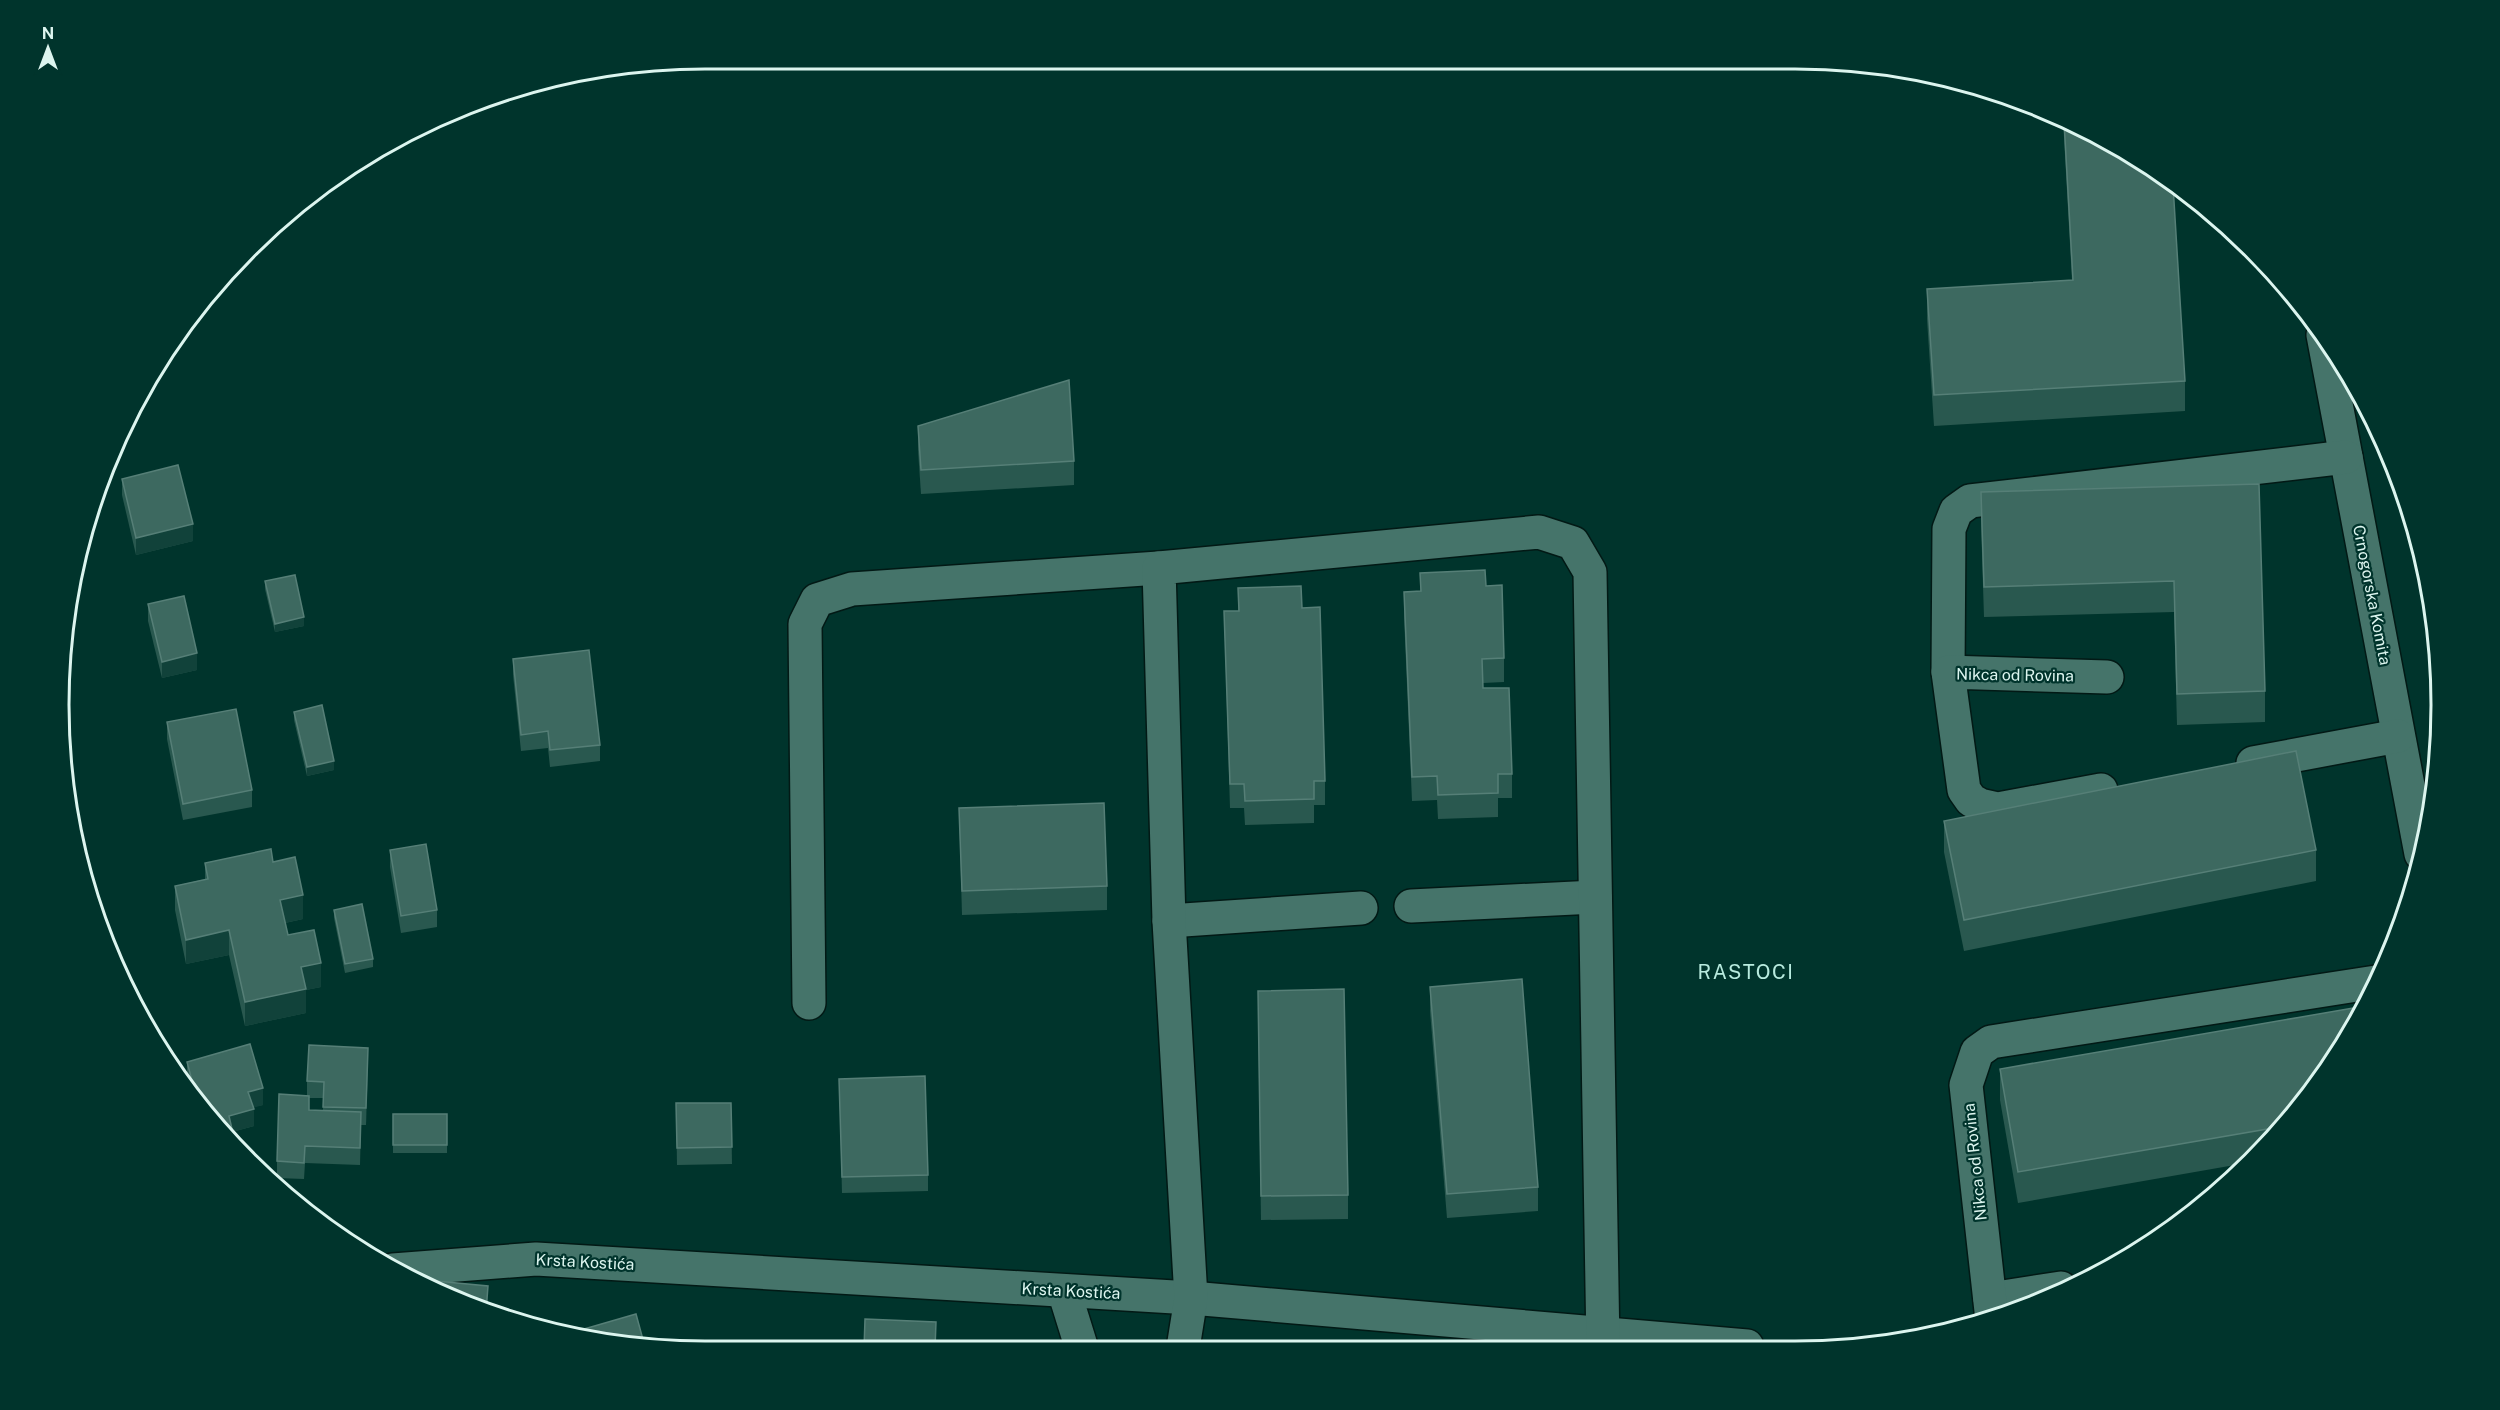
<svg xmlns="http://www.w3.org/2000/svg" width="2500" height="1410" viewBox="0 0 2500 1410" font-family="'Public Sans',sans-serif">
<style>
.lines{fill:none;stroke-linecap:round;stroke-linejoin:round}
.minor-casing{stroke:#021915;stroke-width:36}
.minor{stroke:#45746a;stroke-width:33}
.wall{fill:#29584f;fill-rule:evenodd}
.shaded-wall{fill:#11423a}
.building{fill:#3d6960;stroke:#567f77;stroke-width:1.5}
.labels{text-anchor:middle;dominant-baseline:central;stroke-width:4.5;stroke-linejoin:round;paint-order:stroke}
.street-label{font-size:16px;fill:#dcf5ef;stroke:#00342c}
.quarter-label{font-size:20px;letter-spacing:1.5px;fill:#b8ebdf;stroke:#00342c}
.rim{fill:none;stroke:#dcf5ef;stroke-width:3}
</style>
<rect width="100%" height="100%" fill="#00342c"/>
<g class="lines">
<defs>
<g id="minor">
<polyline points="2323,335 2421,854"/>
<polyline points="1948,672 1949,529 1956,511 1970,501 2346,457"/>
<polyline points="2253,763 2398,736"/>
<polyline points="2101,790 1998,809 1980,805 1971,800 1964,790 1948,672 2107,677"/>
<polyline points="1411,906 1595,897"/>
<polyline points="1169,921 1361,908"/>
<polyline points="809,1003 805,624 817,600 852,589 1159,568"/>
<polyline points="393,1270 536,1259 1191,1298 1747,1346"/>
<polyline points="1064,1291 1082,1349"/>
<polyline points="1990,1299 2061,1288"/>
<polyline points="1992,1320 1966,1085 1977,1052 1991,1042 2376,982"/>
<polyline points="1183,1348 1191,1298 1169,921 1159,568 1539,532 1573,543 1590,572 1603,1347"/>
</g>
</defs>
<use href="#minor" class="minor-casing"/>
<use href="#minor" class="minor"/>
</g>
<g class="wall">
<polygon points="2063,120 2119,145 2185,381 2185,411 1934,426 1927,319 1927,289 2072,280"/>
<polygon points="918,426 1074,461 1074,485 921,494 918,450"/>
<polygon points="122,479 193,541 136,555 122,495"/>
<polygon points="2259,484 2265,691 2265,722 2177,725 2174,612 1984,617 1981,523 1981,492"/>
<polygon points="1420,573 1486,586 1504,658 1504,682 1483,683 1483,688 1512,774 1512,798 1498,798 1498,817 1438,819 1437,800 1412,801 1404,616 1404,592 1420,591"/>
<polygon points="265,581 304,626 275,632 265,589"/>
<polygon points="1238,588 1302,608 1325,781 1325,805 1314,805 1314,823 1245,825 1244,808 1230,808 1224,611 1238,611"/>
<polygon points="148,604 197,670 162,678 148,621"/>
<polygon points="513,659 600,745 600,761 550,767 548,748 521,751 513,675"/>
<polygon points="294,712 334,770 307,776 294,720"/>
<polygon points="167,722 252,790 252,807 183,820 167,739"/>
<polygon points="959,808 1107,886 1107,910 962,915"/>
<polygon points="1944,821 2316,850 2316,881 1964,951 1944,852"/>
<polygon points="390,850 437,910 437,927 401,933 390,867"/>
<polygon points="273,862 303,919 285,923 288,935 321,987 306,990 306,1013 245,1026 229,955 186,964 175,910 175,886 205,879 205,863"/>
<polygon points="334,910 373,959 373,967 345,973 334,918"/>
<polygon points="1430,987 1538,1187 1538,1211 1447,1218 1430,1011"/>
<polygon points="1258,1015 1348,1195 1348,1219 1261,1220"/>
<polygon points="2355,1029 2252,1162 2018,1203 2000,1100 2000,1069"/>
<polygon points="187,1062 263,1105 253,1107 254,1126 232,1132 232,1145 219,1131 190,1091 187,1079"/>
<path d="M368 1064 366 1125H361L360 1165 305 1163 304 1179 277 1178V1161L307 1096V1081ZM309 1098H323V1110H309Z"/>
<polygon points="839,1079 928,1175 928,1191 842,1193"/>
<polygon points="676,1103 731,1103 732,1164 677,1165"/>
<rect x="393" y="1114" width="54" height="39"/>
</g>
<g class="shaded-wall">
<polygon points="517,88 484,98 498,93"/>
<polygon points="193,524 193,541 136,555 136,538"/>
<polygon points="304,617 304,626 275,632 275,624"/>
<polygon points="197,653 197,670 162,678 162,662"/>
<polygon points="334,761 334,770 307,776 307,767"/>
<polygon points="303,895 303,919 280,924 280,900"/>
<polygon points="229,930 229,955 186,964 186,940"/>
<polygon points="321,963 321,987 306,990 306,1013 245,1026 245,1002 301,967"/>
<polygon points="368,1048 368,1064 366,1125 366,1108"/>
<polygon points="263,1088 263,1105 248,1109 248,1092"/>
<polygon points="254,1109 254,1126 232,1132 232,1145 220,1132 229,1116"/>
<polygon points="488,1286 488,1302 487,1313 486,1312"/>
</g>
<g class="building">
<polygon points="2064,121 2119,145 2173,185 2185,381 1934,395 1927,289 2073,280"/>
<polygon points="1069,380 1074,461 921,470 918,426"/>
<polygon points="178,465 193,524 136,538 122,479"/>
<polygon points="2259,484 2265,691 2177,694 2174,581 1984,587 1981,492"/>
<polygon points="1485,570 1486,586 1502,585 1504,658 1482,659 1483,688 1509,688 1512,774 1498,774 1498,793 1438,795 1437,776 1412,777 1404,592 1421,591 1420,573"/>
<polygon points="295,575 304,617 275,624 265,581"/>
<polygon points="1301,586 1302,608 1320,607 1325,781 1314,781 1314,799 1245,801 1244,784 1230,784 1224,611 1239,611 1238,588"/>
<polygon points="184,596 197,653 162,662 148,604"/>
<polygon points="589,650 600,745 550,750 548,731 521,735 513,659"/>
<polygon points="322,705 334,761 307,767 294,712"/>
<polygon points="236,709 252,790 183,804 167,722"/>
<polygon points="2296,751 2316,850 1964,920 1944,821"/>
<polygon points="1104,803 1107,886 962,891 959,808"/>
<polygon points="426,844 437,910 401,916 390,850"/>
<polygon points="271,849 273,862 295,857 303,895 280,900 288,935 314,930 321,963 301,967 306,989 245,1002 229,930 186,940 175,886 208,879 205,863"/>
<polygon points="362,904 373,959 345,964 334,910"/>
<polygon points="1522,979 1538,1187 1447,1194 1430,987"/>
<polygon points="1344,989 1348,1195 1261,1196 1258,991"/>
<polygon points="2365,1006 2355,1029 2279,1127 2018,1172 2000,1069"/>
<polygon points="250,1044 263,1088 248,1092 254,1109 229,1116 232,1129 220,1132 198,1103 187,1062"/>
<polygon points="309,1045 368,1048 366,1108 323,1107 324,1082 307,1081"/>
<polygon points="925,1076 928,1175 842,1177 839,1079"/>
<polygon points="279,1094 309,1096 309,1110 361,1112 360,1148 305,1146 304,1163 277,1161"/>
<polygon points="676,1103 731,1103 732,1147 677,1148"/>
<rect x="393" y="1114" width="54" height="31"/>
<polygon points="436,1281 488,1286 486,1312 435,1289"/>
<polygon points="636,1314 645,1347 586,1335 584,1329"/>
<polygon points="865,1319 936,1322 935,1349 864,1349"/>
</g>
<g class="labels">
<g class="street-label">
<text transform="translate(2372 595) rotate(79)">Crnogorska Komita</text>
<text transform="translate(2015 675) rotate(1)">Nikca od Rovina</text>
<text transform="translate(1975 1162) rotate(-96)">Nikca od Rovina</text>
<text transform="translate(585 1262) rotate(3)">Krsta Kostića</text>
<text transform="translate(1071 1291) rotate(3)">Krsta Kostića</text>
</g>
<g class="quarter-label">
<text x="1746" y="972">RASTOCI</text>
</g>
</g>
<path d="M0 0H2500V1410H0ZM705 69H1795A636 636 0 0 1 2431 705V705A636 636 0 0 1 1795 1341H705A636 636 0 0 1 69 705V705A636 636 0 0 1 705 69Z" fill="#00342c" fill-rule="evenodd"/>
<path class="rim" d="M705 69H1795A636 636 0 0 1 2431 705V705A636 636 0 0 1 1795 1341H705A636 636 0 0 1 69 705V705A636 636 0 0 1 705 69Z"/>
<g transform="translate(48 48)" stroke="#00342c" stroke-width="4.5" paint-order="stroke">
<path d="M0-4.5L10 22L0 15L-10 22Z" fill="#dcf5ef"/>
<text y="-9" font-size="16" font-weight="bold" text-anchor="middle" fill="#dcf5ef">N</text>
</g>
</svg>
